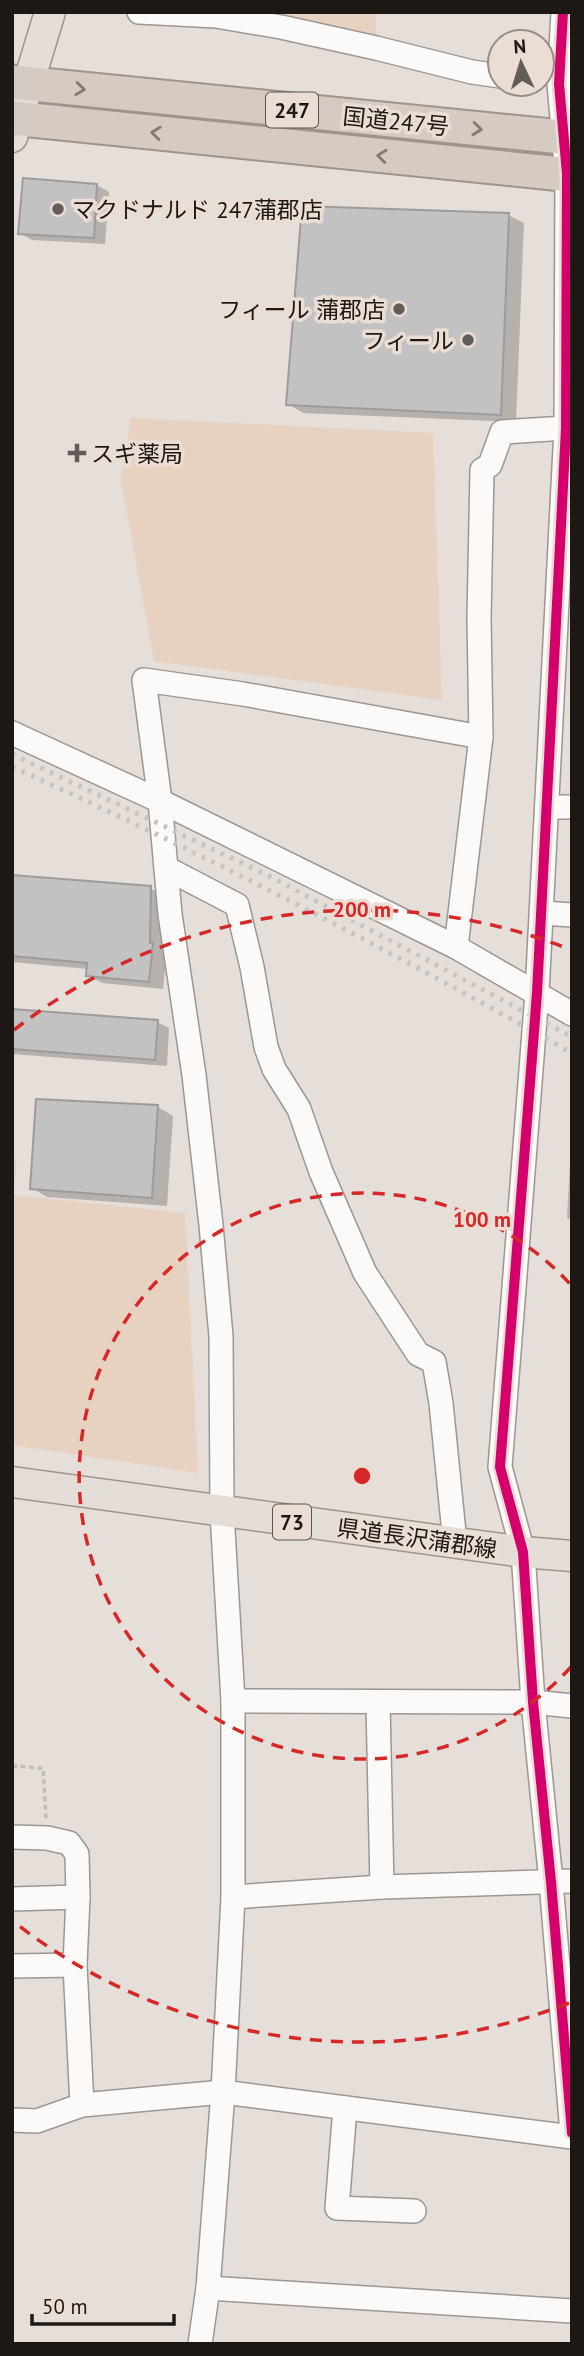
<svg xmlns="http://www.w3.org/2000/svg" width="584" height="2356" viewBox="0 0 584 2356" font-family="'PT Sans','Noto Sans JP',sans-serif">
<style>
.green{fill:#e7d1c1}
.shadow{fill:#0003}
.building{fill:#c3c2c2;stroke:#9d9c9b;stroke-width:2}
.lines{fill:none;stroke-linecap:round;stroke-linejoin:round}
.minor-casing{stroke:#9c9793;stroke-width:26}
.major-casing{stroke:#a09388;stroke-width:33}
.highway-casing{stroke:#a09388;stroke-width:37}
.path{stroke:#c2bebb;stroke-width:3.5;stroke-dasharray:5 3.5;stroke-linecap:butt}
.minor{stroke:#fbfaf9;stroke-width:23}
.major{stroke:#e5ded8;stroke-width:30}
.highway{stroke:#d6cbc2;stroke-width:33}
.rail{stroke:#c6c4c2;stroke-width:5;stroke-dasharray:3.5 7;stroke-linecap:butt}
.cycleway-casing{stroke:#ebddd3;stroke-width:15}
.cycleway{stroke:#d6006c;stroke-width:10}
.oneway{stroke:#837a74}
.ring{fill:none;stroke:#d62828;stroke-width:3.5;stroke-dasharray:12 9}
.poi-dot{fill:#635d59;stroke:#ebddd3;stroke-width:2.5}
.labels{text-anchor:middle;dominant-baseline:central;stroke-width:7;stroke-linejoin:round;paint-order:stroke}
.shield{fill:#ebddd3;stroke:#5b534d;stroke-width:2}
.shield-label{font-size:21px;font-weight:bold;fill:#1d1814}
.street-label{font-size:23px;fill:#1d1814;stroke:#ebddd3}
.poi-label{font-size:23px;fill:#1d1814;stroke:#ebddd3;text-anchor:start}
.centre{fill:#d62828;stroke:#ebddd3;stroke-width:3.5}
.ring-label{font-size:21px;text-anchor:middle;font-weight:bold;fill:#d62828;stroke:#ebddd3;stroke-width:7;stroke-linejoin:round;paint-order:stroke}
</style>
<rect width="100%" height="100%" fill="#e5ded9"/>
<g class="green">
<polygon points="290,12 376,12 376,38 292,23"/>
<polygon points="131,418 433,433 442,700 154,661 121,480"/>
<polygon points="12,1158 17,1158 14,1195 185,1213 198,1473 12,1445"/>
</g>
<g class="shadow">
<polygon points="97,185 109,192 105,244 32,240 20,233"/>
<polygon points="508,215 524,223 516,422 303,413 288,404"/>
<polygon points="12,876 150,888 164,896 163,951 167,953 163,989 102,983 88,975 88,969 12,962"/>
<polygon points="12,1011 157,1022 169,1028 167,1066 12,1054"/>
<polygon points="158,1107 173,1116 167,1206 47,1197 32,1188"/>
<polygon points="571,1145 572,1145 572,1221 567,1218"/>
</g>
<g class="building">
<polygon points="23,178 97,184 94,238 18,234"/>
<polygon points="302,206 509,213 501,415 286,405"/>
<polygon points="12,875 151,886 150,943 153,943 149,982 86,976 87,963 12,956"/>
<polygon points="12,1009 158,1020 155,1060 12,1049"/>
<polygon points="36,1099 158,1105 152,1198 30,1189"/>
</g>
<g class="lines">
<defs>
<g id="minor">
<polyline points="139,12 216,16 281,27 376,48 472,72 500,76"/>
<polyline points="563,12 559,84 567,174 566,428 537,993 500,1467 523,1552 533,1702 551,1882 572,2133"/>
<polyline points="12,733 160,801 456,947 572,1014"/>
<polyline points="547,807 572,807"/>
<polyline points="166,868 237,905 252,967 266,1047 274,1069 299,1109 321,1172 365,1273 418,1354 434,1362 441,1403 455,1543"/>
<polyline points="542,913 572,915"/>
<polyline points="456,947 481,737 479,619 482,470 490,465 502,432 566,428"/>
<polyline points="233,1701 533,1702 572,1706"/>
<polyline points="378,1703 382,1887"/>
<polyline points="12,1837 47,1838 69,1843 77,1854 78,1897"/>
<polyline points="233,1897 382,1887 572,1881"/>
<polyline points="12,1899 78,1897 75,1965 82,2105"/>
<polyline points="12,1966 75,1965"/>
<polyline points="345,2108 337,2208 414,2211"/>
<polyline points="12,2120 37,2121 82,2105 223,2092 572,2137"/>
<polyline points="208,2288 572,2311"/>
<polyline points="200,2344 208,2288 223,2092 233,1897 233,1701 222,1512 221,1336 211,1225 194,1075 170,914 160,801 144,680 243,694 481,737"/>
</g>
<g id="major">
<polyline points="12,137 50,12"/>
<polyline points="12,1482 523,1552 572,1556"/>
</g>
<g id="highway">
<polyline points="12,82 572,138"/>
<polyline points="12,118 572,175"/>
</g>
</defs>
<use href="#minor" class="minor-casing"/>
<use href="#major" class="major-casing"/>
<use href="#highway" class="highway-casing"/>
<polyline class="path" points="12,1766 43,1768 46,1818"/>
<use href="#minor" class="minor"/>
<use href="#major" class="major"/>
<use href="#highway" class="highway"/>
<g class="rail">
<polyline points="12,754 267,875 572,1037"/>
<path d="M12 767C204 853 389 950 572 1053"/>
</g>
<defs>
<polyline id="cycleway" points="563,12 559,84 567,174 566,428 537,993 500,1467 523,1552 533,1702 551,1882 572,2133"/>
</defs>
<use href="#cycleway" class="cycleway-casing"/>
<use href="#cycleway" class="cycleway"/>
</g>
<defs><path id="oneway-chevron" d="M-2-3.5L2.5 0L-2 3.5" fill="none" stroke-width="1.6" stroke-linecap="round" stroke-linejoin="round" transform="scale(1.75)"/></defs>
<g class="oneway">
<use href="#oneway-chevron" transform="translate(80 89) rotate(6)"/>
<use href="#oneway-chevron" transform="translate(477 129) rotate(6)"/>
<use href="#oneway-chevron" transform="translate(156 133) rotate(-174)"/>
<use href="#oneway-chevron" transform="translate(382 156) rotate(-174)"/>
</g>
<g class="ring">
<path d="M571 1667A283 283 0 1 1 571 1285"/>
<path d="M569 2003A566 566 0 0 1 14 1922M14 1030A566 566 0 0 1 569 949"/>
</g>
<g class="poi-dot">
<circle cx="58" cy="209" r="7"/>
<circle cx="399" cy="309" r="7"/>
<circle cx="468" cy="340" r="7"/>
<path d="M73.5 442.5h7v7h7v7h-7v7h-7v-7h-7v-7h7z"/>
</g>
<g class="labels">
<g class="shield">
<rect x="266" y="92.5" width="52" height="35" rx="5"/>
<rect x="273" y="1504.5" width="38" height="35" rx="5"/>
</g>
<g class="shield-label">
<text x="292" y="110">247</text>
<text x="292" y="1522">73</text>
</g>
<g class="street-label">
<text transform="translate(396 121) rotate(6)">国道247号</text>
<text transform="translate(417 1538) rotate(8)">県道長沢蒲郡線</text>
</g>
<g class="poi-label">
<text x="72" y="209">マクドナルド 247蒲郡店</text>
<text x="385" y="309" text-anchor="end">フィール 蒲郡店</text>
<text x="454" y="340" text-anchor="end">フィール</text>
<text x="91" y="453">スギ薬局</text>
</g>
</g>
<circle cx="362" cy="1476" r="10" class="centre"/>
<g class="ring-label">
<text x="362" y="917">200 m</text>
<text x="482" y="1227">100 m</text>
</g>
<rect width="584" height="2356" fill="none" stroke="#1d1814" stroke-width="28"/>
<g transform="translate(521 63) rotate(356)"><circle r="33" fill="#ebddd3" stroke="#998e87" stroke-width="2"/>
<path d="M0-5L12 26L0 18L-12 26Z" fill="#635d59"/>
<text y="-10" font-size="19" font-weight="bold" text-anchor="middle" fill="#1d1814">N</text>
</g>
<path d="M32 2314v10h142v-10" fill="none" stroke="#1d1814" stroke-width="3.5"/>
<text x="42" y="2314" font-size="21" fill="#1d1814" stroke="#ebddd3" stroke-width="5" paint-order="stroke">50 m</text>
</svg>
